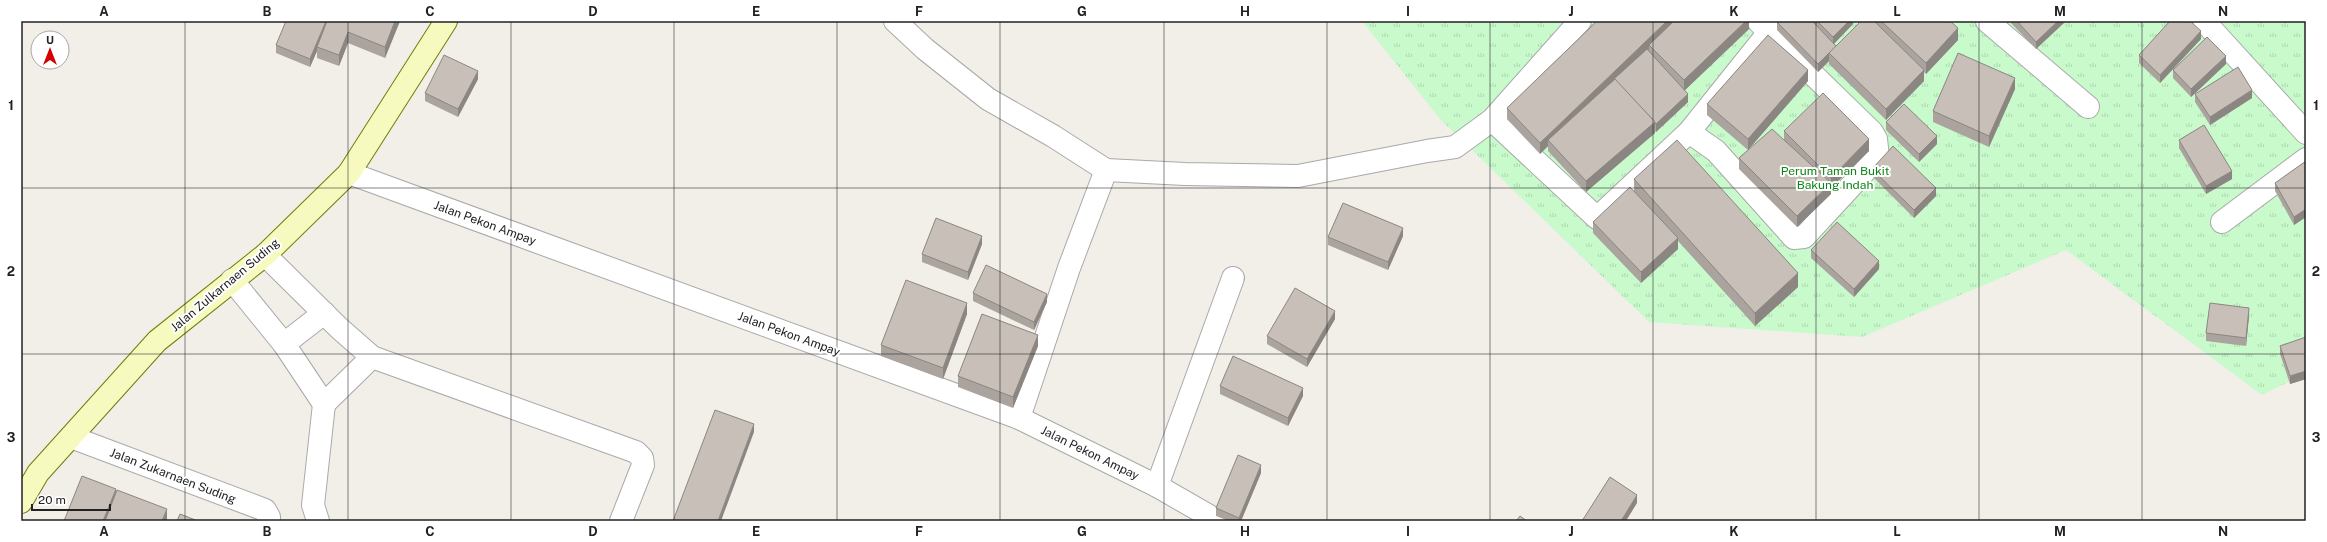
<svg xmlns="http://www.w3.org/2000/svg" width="2327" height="542" viewBox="0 0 2327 542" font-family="'Public Sans',sans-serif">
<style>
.park{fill:url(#park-tufts)}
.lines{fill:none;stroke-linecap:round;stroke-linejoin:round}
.street-casing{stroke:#a9a9a9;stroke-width:24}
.secondary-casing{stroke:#707d05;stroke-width:24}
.street{stroke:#fff;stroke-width:22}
.secondary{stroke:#f7fabf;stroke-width:22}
.wall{fill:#aba49e}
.shaded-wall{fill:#8b8681}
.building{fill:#c7bfb8;stroke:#8b8681}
.grid{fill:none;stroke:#222;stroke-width:1;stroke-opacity:0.55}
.labels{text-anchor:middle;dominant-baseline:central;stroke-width:4;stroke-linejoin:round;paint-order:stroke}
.park-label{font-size:12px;fill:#0c8416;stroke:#fff}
.street-label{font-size:12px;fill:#222;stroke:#fff}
.neatline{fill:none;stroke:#222;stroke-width:1.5}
.grid-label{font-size:13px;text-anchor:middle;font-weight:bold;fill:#222}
</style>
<defs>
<pattern id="park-tufts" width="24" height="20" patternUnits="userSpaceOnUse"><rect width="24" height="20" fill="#c8facc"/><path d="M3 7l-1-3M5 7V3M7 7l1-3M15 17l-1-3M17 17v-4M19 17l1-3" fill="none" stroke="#acd6af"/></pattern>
</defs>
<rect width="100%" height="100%" fill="#f2efe9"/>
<polygon class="park" points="1362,21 2306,21 2306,373 2262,395 2066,250 1862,337 1649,322 1440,119"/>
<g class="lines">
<defs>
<g id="street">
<polyline points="895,21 925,49 988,99 1053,136 1106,170 1185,174 1298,176 1427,151 1455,147 1492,120"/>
<polyline points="1580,21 1492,120 1597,218 1689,132 1769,32 1780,21"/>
<polyline points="1987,21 2088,107"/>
<polyline points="2204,21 2306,133"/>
<polyline points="1689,132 1716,151 1794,238 1804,237 1878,157 1876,139 1872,132 1759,22"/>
<polyline points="349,173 1019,418 1157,486 1218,521"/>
<polyline points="2222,222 2306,159"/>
<polyline points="265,255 339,328 372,357 636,452 642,458 643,465 621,521"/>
<polyline points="232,280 284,344 324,404 313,505 318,521"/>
<polyline points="284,344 324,313"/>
<polyline points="324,404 372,357"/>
<polyline points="1019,418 1069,268 1106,170"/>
<polyline points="71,437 265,510 269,517 268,521"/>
<polyline points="1157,486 1233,278"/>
</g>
<polyline id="secondary" points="21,502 38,473 157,341 265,255 349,173 446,21"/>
</defs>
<use href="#street" class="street-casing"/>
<use href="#secondary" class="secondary-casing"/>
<use href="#street" class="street"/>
<use href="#secondary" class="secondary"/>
</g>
<g class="wall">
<polygon points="400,21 385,58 348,43 339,66 317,58 317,51 310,67 276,53 276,45"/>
<polygon points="1597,21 1749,21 1749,29 1685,90 1688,102 1656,132 1655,131 1655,133 1586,192 1548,151 1548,146 1540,154 1507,119 1507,108"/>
<polygon points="1778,21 1853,21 1853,24 1834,43 1836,46 1859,23 1857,21 1950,21 1958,40 1926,74 1924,72 1924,81 1886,120 1829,64 1829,61 1818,72 1777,30 1777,22"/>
<polygon points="2009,21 2066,21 2036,49"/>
<polygon points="2201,39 2160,83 2139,63 2139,55"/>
<polygon points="2226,64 2191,97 2173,78 2173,70"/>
<polygon points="478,79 458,117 425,101 425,93"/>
<polygon points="1808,81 1748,150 1784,140 1784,131 1869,151 1831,188 1831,194 1797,227 1739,169 1739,158 1748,150 1707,115 1707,104"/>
<polygon points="2015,89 1989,147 1933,122 1933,111"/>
<polygon points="2195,94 2252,98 2210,125 2195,102"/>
<polygon points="1886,122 1937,144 1919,162 1886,130"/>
<polygon points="2179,140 2232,179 2206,194 2179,148"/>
<polygon points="2306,161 2306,217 2294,225 2275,191 2275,183"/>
<polygon points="1872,169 1936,196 1914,218 1872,176"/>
<polygon points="1634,179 1798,287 1755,326 1678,241 1678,249 1641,283 1593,233 1593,222 1634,191"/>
<polygon points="1403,236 1388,270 1328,245 1328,237"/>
<polygon points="982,244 968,280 922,262 922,254"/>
<polygon points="1811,250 1879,269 1854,297 1811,258"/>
<polygon points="973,293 1047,302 1034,330 973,301"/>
<polygon points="967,314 943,379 881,356 881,345"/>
<polygon points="2249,316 2246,346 2206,341 2206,333"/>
<polygon points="1335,319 1307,367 1267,344 1267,336"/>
<polygon points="2306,337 2306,379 2290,384 2280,354 2280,346"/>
<polygon points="1038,346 1013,408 958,387 958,376"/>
<polygon points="1220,386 1303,396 1288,426 1220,394"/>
<polygon points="1261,473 1241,521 1229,521 1216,516 1216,508"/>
</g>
<g class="shaded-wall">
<polygon points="326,21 329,21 317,47 317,51 310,67 310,59"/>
<polygon points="395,21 400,21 385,58 385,47"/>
<polygon points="1667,21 1677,21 1649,45 1649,49 1616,81 1614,79 1614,83 1548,140 1548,146 1540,154 1540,143"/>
<polygon points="1746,21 1749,21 1749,29 1684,91 1684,80"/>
<polygon points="1849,21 1853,21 1853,24 1833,45 1833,37"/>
<polygon points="2058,21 2066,21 2036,49 2036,42"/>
<polygon points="1958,28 1958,40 1926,74 1926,63"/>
<polygon points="2201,31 2201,39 2160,83 2160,75"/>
<polygon points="348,32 348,43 339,66 339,55"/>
<polygon points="1836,46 1829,53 1829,61 1818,72 1818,64"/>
<polygon points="2226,56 2226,64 2191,97 2191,89"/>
<polygon points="1808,70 1808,81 1748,150 1748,139"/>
<polygon points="1924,70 1924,81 1886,120 1886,109"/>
<polygon points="478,71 478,79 458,117 458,109"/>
<polygon points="2015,78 2015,89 1989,147 1989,136"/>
<polygon points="2252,90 2252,98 2210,125 2210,117"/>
<polygon points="1688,94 1688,102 1656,132 1656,124"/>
<polygon points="1655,122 1655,133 1586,192 1586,181"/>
<polygon points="1937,136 1937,144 1919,162 1919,154"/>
<polygon points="1869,139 1869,151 1831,188 1831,194 1797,227 1797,216 1831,183 1831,178"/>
<polygon points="2232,171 2232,179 2206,194 2206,186"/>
<polygon points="1936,188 1936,196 1914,218 1914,210"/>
<polygon points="2306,209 2306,217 2294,225 2294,217"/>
<polygon points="1403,228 1403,236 1388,270 1388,262"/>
<polygon points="982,236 982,244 968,280 968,272"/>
<polygon points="1678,238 1678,249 1641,283 1641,272"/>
<polygon points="1879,261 1879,269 1854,297 1854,289"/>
<polygon points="1798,273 1798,287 1755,326 1755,313"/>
<polygon points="1047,294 1047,302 1034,330 1034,322"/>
<polygon points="967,303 967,314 943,379 943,368"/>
<polygon points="2249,308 2249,316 2246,346 2246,338"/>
<polygon points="1335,311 1335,319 1307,367 1307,359"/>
<polygon points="1038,335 1038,346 1013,408 1013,397"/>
<polygon points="2306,371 2306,379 2290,384 2290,376"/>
<polygon points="1303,388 1303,396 1288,426 1288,418"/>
<polygon points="754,424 754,432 721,521 718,521"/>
<polygon points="1261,465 1261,473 1241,521 1239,521 1239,518"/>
<polygon points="116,489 116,497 106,521 103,521"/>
<polygon points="1637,495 1637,503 1626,521 1621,521"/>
<polygon points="167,509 167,521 162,521"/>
</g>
<g class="building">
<polygon points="286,21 326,21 310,59 276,45"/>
<polygon points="327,21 395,21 385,47 348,32 339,55 317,47"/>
<polygon points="1597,21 1667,21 1540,143 1507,108"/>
<polygon points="1674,21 1746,21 1684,80 1649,45"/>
<polygon points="1778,21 1812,21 1836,46 1818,64 1777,22"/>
<polygon points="1817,21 1849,21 1833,37"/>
<polygon points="1861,21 1874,21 1924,70 1886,109 1829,53"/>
<polygon points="1881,21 1950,21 1958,28 1926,63"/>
<polygon points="2017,21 2058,21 2036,42"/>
<polygon points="2170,21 2190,21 2201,31 2160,75 2139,55"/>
<polygon points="1768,35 1808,70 1748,139 1707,104"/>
<polygon points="2207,37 2226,56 2191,89 2173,70"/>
<polygon points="1647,49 1688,94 1656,124 1655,123 1655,122 1614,79"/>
<polygon points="1958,53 2015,78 1989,136 1933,111"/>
<polygon points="444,55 478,71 458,109 425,93"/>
<polygon points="2238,67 2252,90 2210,117 2195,94"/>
<polygon points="1615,79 1655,122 1586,181 1548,140"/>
<polygon points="1823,93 1869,139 1831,178 1784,131"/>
<polygon points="1904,104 1937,136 1919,154 1886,122"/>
<polygon points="2204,125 2232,171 2206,186 2179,140"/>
<polygon points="1772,129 1831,183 1797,216 1739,158"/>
<polygon points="1677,140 1798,273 1755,313 1634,179"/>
<polygon points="1893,146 1936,188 1914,210 1872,169"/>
<polygon points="2306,161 2306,209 2294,217 2275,183"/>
<polygon points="1630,187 1678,238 1641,272 1593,222"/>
<polygon points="1343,203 1403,228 1388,262 1328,237"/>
<polygon points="936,218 982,236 968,272 922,254"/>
<polygon points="1837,222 1879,261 1854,289 1811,250"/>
<polygon points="986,265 1047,294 1034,322 973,293"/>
<polygon points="906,280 967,303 943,368 881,345"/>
<polygon points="1295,288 1335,311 1307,359 1267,336"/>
<polygon points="2210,303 2249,308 2246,338 2206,333"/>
<polygon points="982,314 1038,335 1013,397 958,376"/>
<polygon points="2306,337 2306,371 2290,376 2280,346"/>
<polygon points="1233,356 1303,388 1288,418 1220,386"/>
<polygon points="715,410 754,424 718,521 673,521"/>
<polygon points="1238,455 1261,465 1239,518 1216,508"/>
<polygon points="82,476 116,489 103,521 64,521"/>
<polygon points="1610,477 1637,495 1621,521 1582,521"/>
<polygon points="117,490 167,509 162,521 105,521"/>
<polygon points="180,514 198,521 177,521"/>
<polygon points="1520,516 1527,521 1516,521"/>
</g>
<path class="grid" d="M185 21V521M348 21V521M511 21V521M674 21V521M837 21V521M1000 21V521M1164 21V521M1327 21V521M1490 21V521M1653 21V521M1816 21V521M1979 21V521M2142 21V521M21 188H2306M21 354H2306"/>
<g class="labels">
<g class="park-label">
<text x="1835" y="171">Perum Taman Bukit<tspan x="1835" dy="14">Bakung Indah</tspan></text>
</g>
<g class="street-label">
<text transform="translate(485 223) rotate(20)">Jalan Pekon Ampay</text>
<text transform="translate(225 285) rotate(-40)">Jalan Zulkarnaen Suding</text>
<text transform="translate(789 334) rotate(20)">Jalan Pekon Ampay</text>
<text transform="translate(1090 453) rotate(26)">Jalan Pekon Ampay</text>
<text transform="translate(173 476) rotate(21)">Jalan Zukarnaen Suding</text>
</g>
</g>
<rect width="2327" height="542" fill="none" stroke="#ffffff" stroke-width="44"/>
<g transform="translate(50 50)"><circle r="19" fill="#ffffff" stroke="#a7a7a7"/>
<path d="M0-3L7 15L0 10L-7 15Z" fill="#d40000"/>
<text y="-6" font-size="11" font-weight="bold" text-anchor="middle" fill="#222222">U</text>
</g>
<path d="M32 504v6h78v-6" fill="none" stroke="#222222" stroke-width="2"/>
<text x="38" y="504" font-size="12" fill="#222222" stroke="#ffffff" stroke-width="3" paint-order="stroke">20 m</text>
<rect x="22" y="22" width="2283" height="498" class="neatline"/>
<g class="grid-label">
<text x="104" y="16">A</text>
<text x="267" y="16">B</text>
<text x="430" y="16">C</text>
<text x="593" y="16">D</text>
<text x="756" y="16">E</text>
<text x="919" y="16">F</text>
<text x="1082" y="16">G</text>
<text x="1245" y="16">H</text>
<text x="1408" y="16">I</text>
<text x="1571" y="16">J</text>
<text x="1734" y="16">K</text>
<text x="1897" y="16">L</text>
<text x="2060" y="16">M</text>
<text x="2223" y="16">N</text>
<text x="11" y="110">1</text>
<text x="2316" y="110">1</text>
<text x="11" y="276">2</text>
<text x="2316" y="276">2</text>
<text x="11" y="442">3</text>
<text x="2316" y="442">3</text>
<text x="104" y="536">A</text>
<text x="267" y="536">B</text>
<text x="430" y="536">C</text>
<text x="593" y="536">D</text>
<text x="756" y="536">E</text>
<text x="919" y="536">F</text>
<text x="1082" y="536">G</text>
<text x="1245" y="536">H</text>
<text x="1408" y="536">I</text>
<text x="1571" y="536">J</text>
<text x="1734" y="536">K</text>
<text x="1897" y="536">L</text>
<text x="2060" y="536">M</text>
<text x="2223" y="536">N</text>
</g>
</svg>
